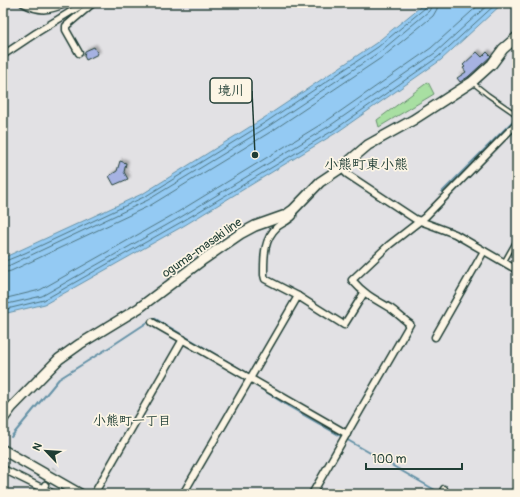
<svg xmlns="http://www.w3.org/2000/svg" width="520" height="497" viewBox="0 0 520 497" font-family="Pangolin,'Klee One',sans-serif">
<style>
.green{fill:#a8dfa2;stroke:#648e6b}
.water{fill:#94caf3;stroke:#6592a7}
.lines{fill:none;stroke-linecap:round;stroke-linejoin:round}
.shore{stroke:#4e7580;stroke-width:1}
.stream{stroke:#6592a7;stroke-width:2}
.building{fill:#a6b2e2;stroke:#1f3d34;filter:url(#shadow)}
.street-tunnel{stroke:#bbc0c1;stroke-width:6;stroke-dasharray:6 3;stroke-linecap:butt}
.lane-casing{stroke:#1f3d34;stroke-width:6}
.street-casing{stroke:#1f3d34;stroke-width:9}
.secondary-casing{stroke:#1f3d34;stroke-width:12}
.lane{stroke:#fcf5e5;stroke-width:3}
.street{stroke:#fcf5e5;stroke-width:6}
.secondary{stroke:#fcf5e5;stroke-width:9}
.labels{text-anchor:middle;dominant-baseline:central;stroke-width:3.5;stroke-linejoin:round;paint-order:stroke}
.street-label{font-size:12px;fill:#1f3d34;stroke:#fcf5e5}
.neighbourhood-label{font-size:13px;font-weight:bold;fill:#1f3d34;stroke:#fcf5e5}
.quarter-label{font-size:14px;font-weight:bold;fill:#1f3d34;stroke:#fcf5e5}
.leader{fill:none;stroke:#1f3d34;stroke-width:1.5}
.callout-dot{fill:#1f3d34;stroke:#fcf5e5;stroke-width:1.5}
.callout{fill:#fcf5e5;stroke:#1f3d34;stroke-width:1.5}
.callout-label{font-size:13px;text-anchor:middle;font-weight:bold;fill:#1f3d34}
</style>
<defs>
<filter id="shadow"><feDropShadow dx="2.5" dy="-2.5" stdDeviation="1" flood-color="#0004"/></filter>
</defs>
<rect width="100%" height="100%" fill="#e2e1e4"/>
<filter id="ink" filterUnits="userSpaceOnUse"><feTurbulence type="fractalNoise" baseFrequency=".025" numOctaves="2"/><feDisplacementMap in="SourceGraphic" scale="8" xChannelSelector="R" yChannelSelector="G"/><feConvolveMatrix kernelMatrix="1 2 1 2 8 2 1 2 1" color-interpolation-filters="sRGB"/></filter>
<g filter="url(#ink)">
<polygon class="green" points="428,82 434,94 379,127 377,120"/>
<polygon class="water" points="425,3 503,3 441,60 336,133 185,225 45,304 3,314 3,258 144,193 264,118 376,43"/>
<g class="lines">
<g class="shore">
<polyline points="3,262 25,253 146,196 266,122 378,47 425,8 427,3"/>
<polyline points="3,267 8,266 27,257 148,200 269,126 381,51 429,11 431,7 432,3"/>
<polyline points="3,273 11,271 151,205 272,131 384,56 433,16 437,9 438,3"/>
<polyline points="3,299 40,290 178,212 328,120 431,48 481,3"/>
<polyline points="3,305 42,296 181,217 331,125 435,53 490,3"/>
<polyline points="3,310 44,300 183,221 334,130 438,57 497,3"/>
</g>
<g class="stream">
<polyline points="442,192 515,119"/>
<polyline points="252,383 288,406 442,494"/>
<polyline points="11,437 59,379 110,347 154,318 249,374"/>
</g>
</g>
<g class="building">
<polygon points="94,47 98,54 86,60 84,56 85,51"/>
<polygon points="477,52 482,57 487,52 491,56 468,77 460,82 457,78 466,72 463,68 465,67 463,65"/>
<polygon points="120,161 126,163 124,172 128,179 114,185 109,176 117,171"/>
</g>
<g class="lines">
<polyline class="street-tunnel" points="45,485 55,468"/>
<defs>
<g id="lane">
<polyline points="473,83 488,95 517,115"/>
<polyline points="504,262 517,239"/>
</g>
<g id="street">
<path d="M23 3C41 13 49 10 68 3"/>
<polyline points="79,53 66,30 66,26 93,3"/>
<polyline points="3,55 36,33 80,6 82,3"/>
<polyline points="341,168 347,174 415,219 455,234 517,270"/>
<path d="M293 210V216C288 221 282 223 277 227 263 240 264 258 264 275L265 279 298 296 344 325 364 293"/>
<polyline points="152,322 347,434"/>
<polyline points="435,337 484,251"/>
<polyline points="3,469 54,494"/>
<polyline points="443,491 444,489"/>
<polyline points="38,494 45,485"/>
<polyline points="94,494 183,339"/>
<polyline points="183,494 298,296"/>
<path d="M312 494 410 324C403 319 397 313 390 308 374 299 364 294 352 280L389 245 425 217 517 123"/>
</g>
<g id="secondary">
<polyline points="3,419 12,407 59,359 80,344 139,308 204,259 240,234 255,226 286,215 293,210 320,182 341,168 368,145 413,120 472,82 492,64 503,49 517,37"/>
<polyline points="3,450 80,494"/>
</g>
</defs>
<use href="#lane" class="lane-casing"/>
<use href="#street" class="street-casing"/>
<use href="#secondary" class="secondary-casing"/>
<use href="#lane" class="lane"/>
<use href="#street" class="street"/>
<use href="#secondary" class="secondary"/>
</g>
</g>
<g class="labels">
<g class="street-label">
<text transform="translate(202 248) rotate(-35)">oguma-masaki line</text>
</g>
<g class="neighbourhood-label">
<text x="132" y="421">小熊町一丁目</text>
</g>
<g class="quarter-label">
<text x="366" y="164">小熊町東小熊</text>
</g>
</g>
<path class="leader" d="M255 155L252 91"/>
<circle class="callout-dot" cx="255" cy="155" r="4"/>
<rect class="callout" x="210" y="78" width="42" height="25" rx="4"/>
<g class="callout-label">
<text x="231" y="95">境川</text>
</g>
<rect width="520" height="497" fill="none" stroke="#fcf5e5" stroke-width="16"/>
<rect x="8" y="8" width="504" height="481" fill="none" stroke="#1f3d34" stroke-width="1.5" filter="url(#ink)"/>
<g transform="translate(46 451) rotate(295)" stroke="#fcf5e5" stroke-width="3" paint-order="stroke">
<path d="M0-3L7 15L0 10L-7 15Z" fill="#1f3d34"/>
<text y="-6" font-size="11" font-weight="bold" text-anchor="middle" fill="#1f3d34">N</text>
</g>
<path d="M366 463v6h96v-6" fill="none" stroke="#1f3d34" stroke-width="2"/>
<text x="372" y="463" font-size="12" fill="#1f3d34" stroke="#fcf5e5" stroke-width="3" paint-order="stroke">100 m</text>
</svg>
